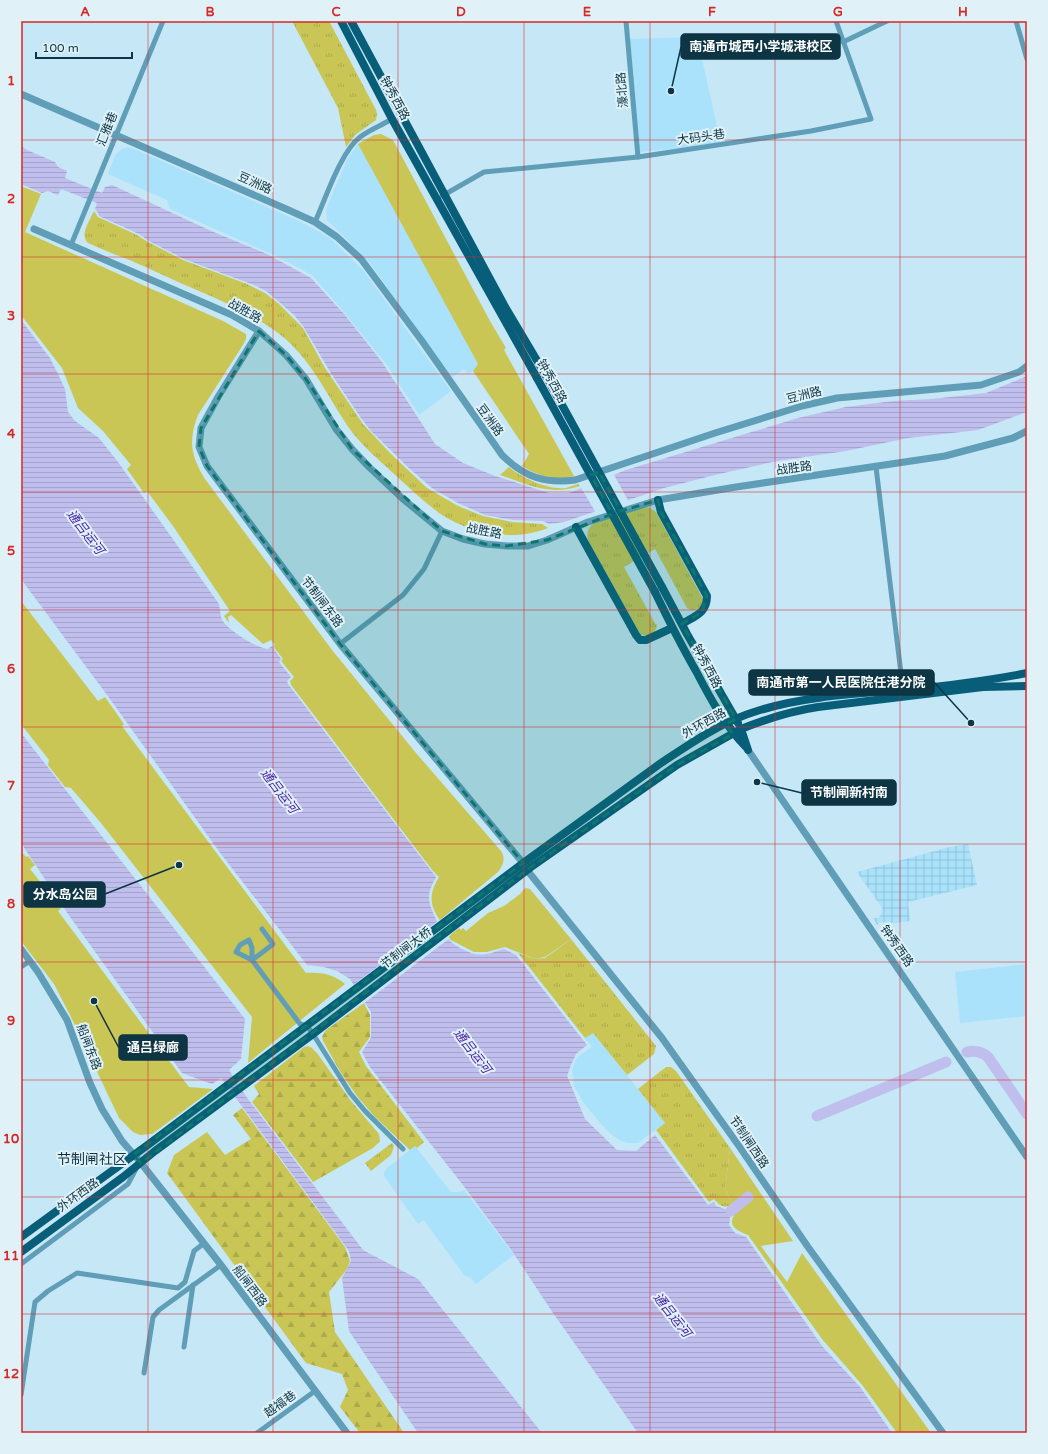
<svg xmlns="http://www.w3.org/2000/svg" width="1048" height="1454" viewBox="0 0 1048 1454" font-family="'Varela Round','Noto Sans SC',sans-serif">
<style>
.built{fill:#aae2fb}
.industrial{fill:url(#industrial-grid)}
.grass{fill:url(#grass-tufts)}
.forest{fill:url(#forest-firs)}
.park{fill:#cac656}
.water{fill:url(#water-rules)}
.pier{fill:#c5e7f6}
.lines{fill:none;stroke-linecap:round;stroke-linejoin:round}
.river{stroke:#c0beed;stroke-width:11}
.minor{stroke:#609db7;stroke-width:5}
.tertiary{stroke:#609db7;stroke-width:7}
.primary{stroke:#085e79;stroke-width:8}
.primary-bridge{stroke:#085e79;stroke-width:8}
.marked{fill:#0f766e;fill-opacity:0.2;stroke:#0f766e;stroke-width:3;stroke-dasharray:8 5;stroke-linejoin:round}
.grid{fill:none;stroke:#d62828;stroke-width:1;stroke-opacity:0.55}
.labels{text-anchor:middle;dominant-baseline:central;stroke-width:4;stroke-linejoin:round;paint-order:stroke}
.street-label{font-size:12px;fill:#0d3544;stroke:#e0f1f8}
.water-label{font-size:13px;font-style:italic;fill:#461ca4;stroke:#e0f1f8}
.quarter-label{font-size:14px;fill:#0d3544;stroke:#e0f1f8}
.leader{fill:none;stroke:#0d3544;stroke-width:1.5}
.callout-dot{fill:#0d3544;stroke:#e0f1f8;stroke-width:1.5}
.callout{fill:#0d3544;stroke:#0d3544;stroke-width:1.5}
.callout-label{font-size:13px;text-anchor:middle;font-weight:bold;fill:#fff}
.neatline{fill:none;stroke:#d62828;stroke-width:1.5}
.grid-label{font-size:13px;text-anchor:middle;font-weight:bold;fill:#d62828}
</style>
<defs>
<pattern id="industrial-grid" width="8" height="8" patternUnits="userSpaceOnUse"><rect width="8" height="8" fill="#aae2fb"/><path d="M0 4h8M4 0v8" fill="none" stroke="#91c2d8"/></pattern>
<pattern id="grass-tufts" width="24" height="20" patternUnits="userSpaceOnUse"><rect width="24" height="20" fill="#cac656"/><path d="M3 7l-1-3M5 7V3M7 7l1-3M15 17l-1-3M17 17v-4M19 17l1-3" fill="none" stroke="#acab4c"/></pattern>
<pattern id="forest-firs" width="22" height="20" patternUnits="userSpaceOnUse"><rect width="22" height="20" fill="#cac656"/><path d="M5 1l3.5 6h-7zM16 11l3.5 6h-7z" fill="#acab4c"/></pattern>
<pattern id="water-rules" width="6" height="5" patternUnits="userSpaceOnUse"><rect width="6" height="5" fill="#c0beed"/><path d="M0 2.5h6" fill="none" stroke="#a4a4cc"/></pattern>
</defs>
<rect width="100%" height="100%" fill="#c5e7f6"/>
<g class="built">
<polygon points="697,37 721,144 639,152 629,39"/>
<polygon points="358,144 421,255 478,364 473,371 468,374 464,369 451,378 370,263 327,220 326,212 327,207 347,160"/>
<polygon points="128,147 134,149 299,221 320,232 332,240 363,270 451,391 419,415 387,365 339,306 312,275 278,257 170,209 167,200 108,174 116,154 122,149"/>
<polygon points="1027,964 1027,1016 960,1023 955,972"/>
<polygon points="593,1033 665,1123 638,1143 628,1143 621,1141 612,1135 601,1124 583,1102 574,1086 572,1070 575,1061 579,1056 592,1047 585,1038"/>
<polygon points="415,1146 451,1192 460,1192 464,1190 514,1255 476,1284 471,1278 464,1275 424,1220 418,1224 384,1176 384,1173 387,1168"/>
</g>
<polygon class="industrial" points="968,844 977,885 908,902 910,921 896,923 880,922 877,925 873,918 878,918 881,915 882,908 857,872 950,847"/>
<g class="grass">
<polygon points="292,21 329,21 376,110 377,114 376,120 355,135 346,147 338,108"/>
<path d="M94 211 98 217 137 235 148 242 183 260 247 284 265 293 279 304 303 328 325 368 363 424 391 454 427 488 458 506 483 516 512 522 542 524 548 528C513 542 470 534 439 513 423 501 408 487 393 473 378 459 361 445 349 428 326 394 309 354 274 330 251 314 225 302 199 291 175 281 151 269 127 259 114 254 101 249 88 243 79 235 90 220 94 211Z"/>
<path d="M509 467C522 478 548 490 566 488 570 487 574 485 578 484L580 486C549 496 529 485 500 475Z"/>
<path d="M645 507 650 508 656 512 703 599C702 606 699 610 692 610L687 608 655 549 624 567 656 625 657 624C657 634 646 640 639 632L589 542C585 533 588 528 595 522Z"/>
<polygon points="571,939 656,1046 654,1054 627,1075 593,1033 585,1038 518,953 535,959 545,958"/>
<path d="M666 1067H671L676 1071 730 1148 725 1190 733 1204C724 1209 720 1206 714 1199L709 1202 656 1130 665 1123 638 1089Z"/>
<polygon points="392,1143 394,1146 391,1155 371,1171 365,1163"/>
</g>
<g class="forest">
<polygon points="364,1003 370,1015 370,1037 359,1052 366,1066 424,1142 417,1148 415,1146 410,1150 374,1116 357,1096 341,1073 323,1041 322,1037 326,1030"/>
<polygon points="308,1046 312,1048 317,1053 351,1101 379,1134 380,1141 373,1148 313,1182 252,1102 259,1094 254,1086 304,1047"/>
<polygon points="242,1108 345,1247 350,1261 347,1269 329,1292 335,1332 404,1433 360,1433 340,1407 348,1390 342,1374 306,1363 167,1173 174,1155 207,1132 225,1155 251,1139 233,1115"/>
</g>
<g class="park">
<path d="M381 134 393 140 490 321 506 348 504 350 574 476C556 482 538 476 522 466L529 454 473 371 478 364 358 144 374 135Z"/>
<path d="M21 186 41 194 25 232 223 321 246 334V339L243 345 198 415C188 441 191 456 205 479L332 650 416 753 501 851C506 859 503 865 498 872L440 920C429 905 429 893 439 877L433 871 291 685 290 681 294 677 281 661 283 659 273 646 275 645 271 640 263 644 231 615 228 617 229 623 224 616 230 611 228 608 173 526 147 491 144 493 127 469 131 465 103 431 78 408 62 368 21 315Z"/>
<path d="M21 601 98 701 105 697 124 724 122 726 306 973C320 972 334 974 345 984L248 1063 252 1017 101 823 71 788 65 787 48 765 49 760 21 724Z"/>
<polygon points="21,851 26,857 28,856 35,865 30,869 61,908 58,911 182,1078 189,1087 213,1089 152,1134 140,1135 133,1132 119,1118 72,1019 54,984 21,941"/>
<polygon points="525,888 530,889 571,939 545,957 535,959 505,947 487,952 474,952 451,940 448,937 459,928 461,930 463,928 466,931 488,913 504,906 520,894"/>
<path d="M730 1148 793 1241 761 1246 787 1282 802 1253 931 1433H897L863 1386 822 1339 748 1235C717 1224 738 1211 752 1198L750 1195 733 1204 725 1190Z"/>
</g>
<g class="water">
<polygon points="21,146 27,150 55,162 58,167 67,171 65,178 102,193 105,187 112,185 209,230 267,254 311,278 345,315 382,362 435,444 463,463 495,476 549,493 569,493 626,470 798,418 846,407 893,401 932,399 986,393 1027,376 1027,412 978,430 908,438 846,451 777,461 719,474 664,488 564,522 549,524 543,521 513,520 485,515 458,503 432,488 410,469 371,431 361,418 332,375 303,326 294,315 278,301 266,291 254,285 184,259 149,241 139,234 99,216 98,213 95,209 97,203 61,189 58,195 48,191 42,193 21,184"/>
<path d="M21 320 50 358 57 372 65 389 68 412 75 421 99 438 118 462 219 604C220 609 220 615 222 620 228 630 256 648 268 649L272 646 281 659 279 662 291 677 287 681 288 684 436 877C433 883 429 890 429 897 428 907 443 934 450 941 455 946 467 952 474 954 485 956 494 952 504 949L516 955 587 1045 576 1054 571 1065 567 1076 585 1119 617 1150 636 1151 655 1135 708 1205 714 1202 716 1206 731 1211 729 1225 735 1233 746 1237 822 1346 860 1387 892 1433H638L553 1313 512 1251 463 1185 370 1067 362 1052 371 1038V1012L350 979 337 971 324 967 307 965 221 854 110 699 21 579Z"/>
<polygon points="21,733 245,1019 241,1059 229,1070 245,1095 363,1250 418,1279 542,1433 418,1433 349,1331 342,1278 351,1261 349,1251 221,1078 212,1084 182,1073 68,914 21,843"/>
</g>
<g class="pier">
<polygon points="613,473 629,502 596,513 580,486"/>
<polygon points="439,920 450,938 363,1004 352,986"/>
</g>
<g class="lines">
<g class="river">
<path d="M967 1052C975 1050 982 1052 988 1057L1027 1114"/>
<polyline points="817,1116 946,1062"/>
<polyline points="731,1211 748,1197"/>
</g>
<g class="minor">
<polyline points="626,21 638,157"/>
<polyline points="1016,21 1027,59"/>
<polyline points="843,42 887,21"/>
<polyline points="442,196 484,172 638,157 811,131 871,119 836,21"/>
<path d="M315 222C325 200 341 151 360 137 369 130 382 125 392 119"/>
<polyline points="71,245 163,21"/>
<polyline points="876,467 903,690"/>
<polyline points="340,644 403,595 424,569 442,531"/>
<polyline points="262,929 273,944 272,945 252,960 236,952 240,945 249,940 252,948 252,960 300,1024 307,1026 313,1034 350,1093 365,1111 403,1149"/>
<polyline points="21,967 30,961"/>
<polyline points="21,1264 128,1184 136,1169"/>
<polyline points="184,1347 193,1285"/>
<polyline points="144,1373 153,1317 159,1310 221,1265"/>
<polyline points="21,1395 35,1302 48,1291 77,1273 178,1288 185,1282 194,1251 203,1244"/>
<polyline points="257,1433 315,1391"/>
</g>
<g class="tertiary">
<path d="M21 94 284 208 315 222 337 237 361 259 422 341 502 455C524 477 545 484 575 480L715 433 802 406 837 398 981 385 1019 372 1027 366"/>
<polyline points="34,229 232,315 259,331 286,355 306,379 336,429 352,449 369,467 403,499 442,531 463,539 485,544 507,546 528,546 547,540 588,522 658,500 736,487 945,456 1013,438 1027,431"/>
<polyline points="259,331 218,397 201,428 199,447 207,466 340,644 523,863"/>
<polyline points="748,750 1027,1157"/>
<polyline points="527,870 662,1038 739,1146 808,1247 943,1433"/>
<polyline points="21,949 38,972 67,1020 90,1083 102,1109 122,1141 141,1163 221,1265 347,1433"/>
</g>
<g class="primary">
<polyline points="341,21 392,119 537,378"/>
<polyline points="351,21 504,305 545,374"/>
<path d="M658 500 661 512 707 596C707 613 695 616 682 624"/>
<polyline points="576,527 636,635 640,640 646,640 672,628"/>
<polyline points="662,587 687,634 738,723"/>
<path d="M655 592C668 619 681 645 696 671 710 698 724 724 746 747"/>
<path d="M748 750 741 729C766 719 791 711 818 707L983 687 1027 686"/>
<path d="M21 1237 149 1144 526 861 661 763C691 743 723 721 757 711 804 696 855 694 904 690 945 686 986 681 1027 673"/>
<polyline points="21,1252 123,1177 155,1151 313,1034 531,867 677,765 741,729"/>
</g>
<g class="primary-bridge">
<polyline points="545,374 662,587"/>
<polyline points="537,378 655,592"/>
</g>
</g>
<path class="marked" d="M259 331 286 355 306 379 352 449 442 531 485 544 507 546 547 540 612 514 591 475 599 472 621 511 658 500 661 512 707 596 702 612 682 624 736 719 726 724 733 734 677 765 527 870 141 1163 133 1155 523 863 340 644 207 466 199 447 201 428Z"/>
<path class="grid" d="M148 21V1433M273 21V1433M398 21V1433M524 21V1433M650 21V1433M775 21V1433M900 21V1433M21 140H1027M21 257H1027M21 374H1027M21 492H1027M21 610H1027M21 727H1027M21 844H1027M21 962H1027M21 1080H1027M21 1197H1027M21 1314H1027"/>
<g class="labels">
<g class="street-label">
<text transform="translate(622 90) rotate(-95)">濠北路</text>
<text transform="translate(395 98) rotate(62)">钟秀西路</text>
<text transform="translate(107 129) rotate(-68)">汇雅巷</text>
<text transform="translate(701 137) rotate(-8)">大码头巷</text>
<text transform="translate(255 183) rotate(24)">豆洲路</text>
<text transform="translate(245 311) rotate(29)">战胜路</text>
<text transform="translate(552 381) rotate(61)">钟秀西路</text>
<text transform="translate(804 395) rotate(-14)">豆洲路</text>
<text transform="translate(490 420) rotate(54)">豆洲路</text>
<text transform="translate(794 468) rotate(-8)">战胜路</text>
<text transform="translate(484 531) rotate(11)">战胜路</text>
<text transform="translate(322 602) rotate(53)">节制闸东路</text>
<text transform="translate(707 666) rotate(62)">钟秀西路</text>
<text transform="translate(704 723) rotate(-29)">外环西路</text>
<text transform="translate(897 946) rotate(55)">钟秀西路</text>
<text transform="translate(406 948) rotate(-37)">节制闸大桥</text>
<text transform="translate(89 1047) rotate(69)">船闸东路</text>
<text transform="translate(749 1142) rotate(56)">节制闸西路</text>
<text transform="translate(78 1195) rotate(-36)">外环西路</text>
<text transform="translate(250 1286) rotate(53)">船闸西路</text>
<text transform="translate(280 1404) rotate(-36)">越福巷</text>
</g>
<g class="water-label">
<text transform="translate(85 532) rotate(53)">通吕运河</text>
<text transform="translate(279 791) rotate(53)">通吕运河</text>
<text transform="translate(472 1051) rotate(53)">通吕运河</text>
<text transform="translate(672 1315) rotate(52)">通吕运河</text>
</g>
<g class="quarter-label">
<text x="92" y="1159">节制闸社区</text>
</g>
</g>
<path class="leader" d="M671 91L681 47M971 723L934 682M757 782L802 793M179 865L105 894M94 1001L119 1048"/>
<g class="callout-dot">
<circle cx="671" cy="91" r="4"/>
<circle cx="971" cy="723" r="4"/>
<circle cx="757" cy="782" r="4"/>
<circle cx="179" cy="865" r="4"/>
<circle cx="94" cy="1001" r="4"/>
</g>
<g class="callout">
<rect x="681" y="34" width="159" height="25" rx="4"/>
<rect x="749" y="670" width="185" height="25" rx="4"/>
<rect x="802" y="780" width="94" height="25" rx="4"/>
<rect x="24" y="882" width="81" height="25" rx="4"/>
<rect x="119" y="1035" width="68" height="25" rx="4"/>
</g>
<g class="callout-label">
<text x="761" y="51">南通市城西小学城港校区</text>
<text x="841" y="687">南通市第一人民医院任港分院</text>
<text x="849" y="797">节制闸新村南</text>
<text x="65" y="899">分水岛公园</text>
<text x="153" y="1052">通吕绿廊</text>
</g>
<rect width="1048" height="1454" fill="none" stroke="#e0f1f8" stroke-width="44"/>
<path d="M36 52v6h96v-6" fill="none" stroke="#0d3544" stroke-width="2"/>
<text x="42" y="52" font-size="12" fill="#0d3544" stroke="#e0f1f8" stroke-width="3" paint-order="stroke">100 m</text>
<rect x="22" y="22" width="1004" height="1410" class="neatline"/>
<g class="grid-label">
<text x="85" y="16">A</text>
<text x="210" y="16">B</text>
<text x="336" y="16">C</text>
<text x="461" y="16">D</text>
<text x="587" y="16">E</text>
<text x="712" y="16">F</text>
<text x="838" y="16">G</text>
<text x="963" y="16">H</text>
<text x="11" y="85">1</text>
<text x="11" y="203">2</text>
<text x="11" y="320">3</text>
<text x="11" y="438">4</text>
<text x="11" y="555">5</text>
<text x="11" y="673">6</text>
<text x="11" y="790">7</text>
<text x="11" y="908">8</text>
<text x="11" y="1025">9</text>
<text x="11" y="1143">10</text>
<text x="11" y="1260">11</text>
<text x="11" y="1378">12</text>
</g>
</svg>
